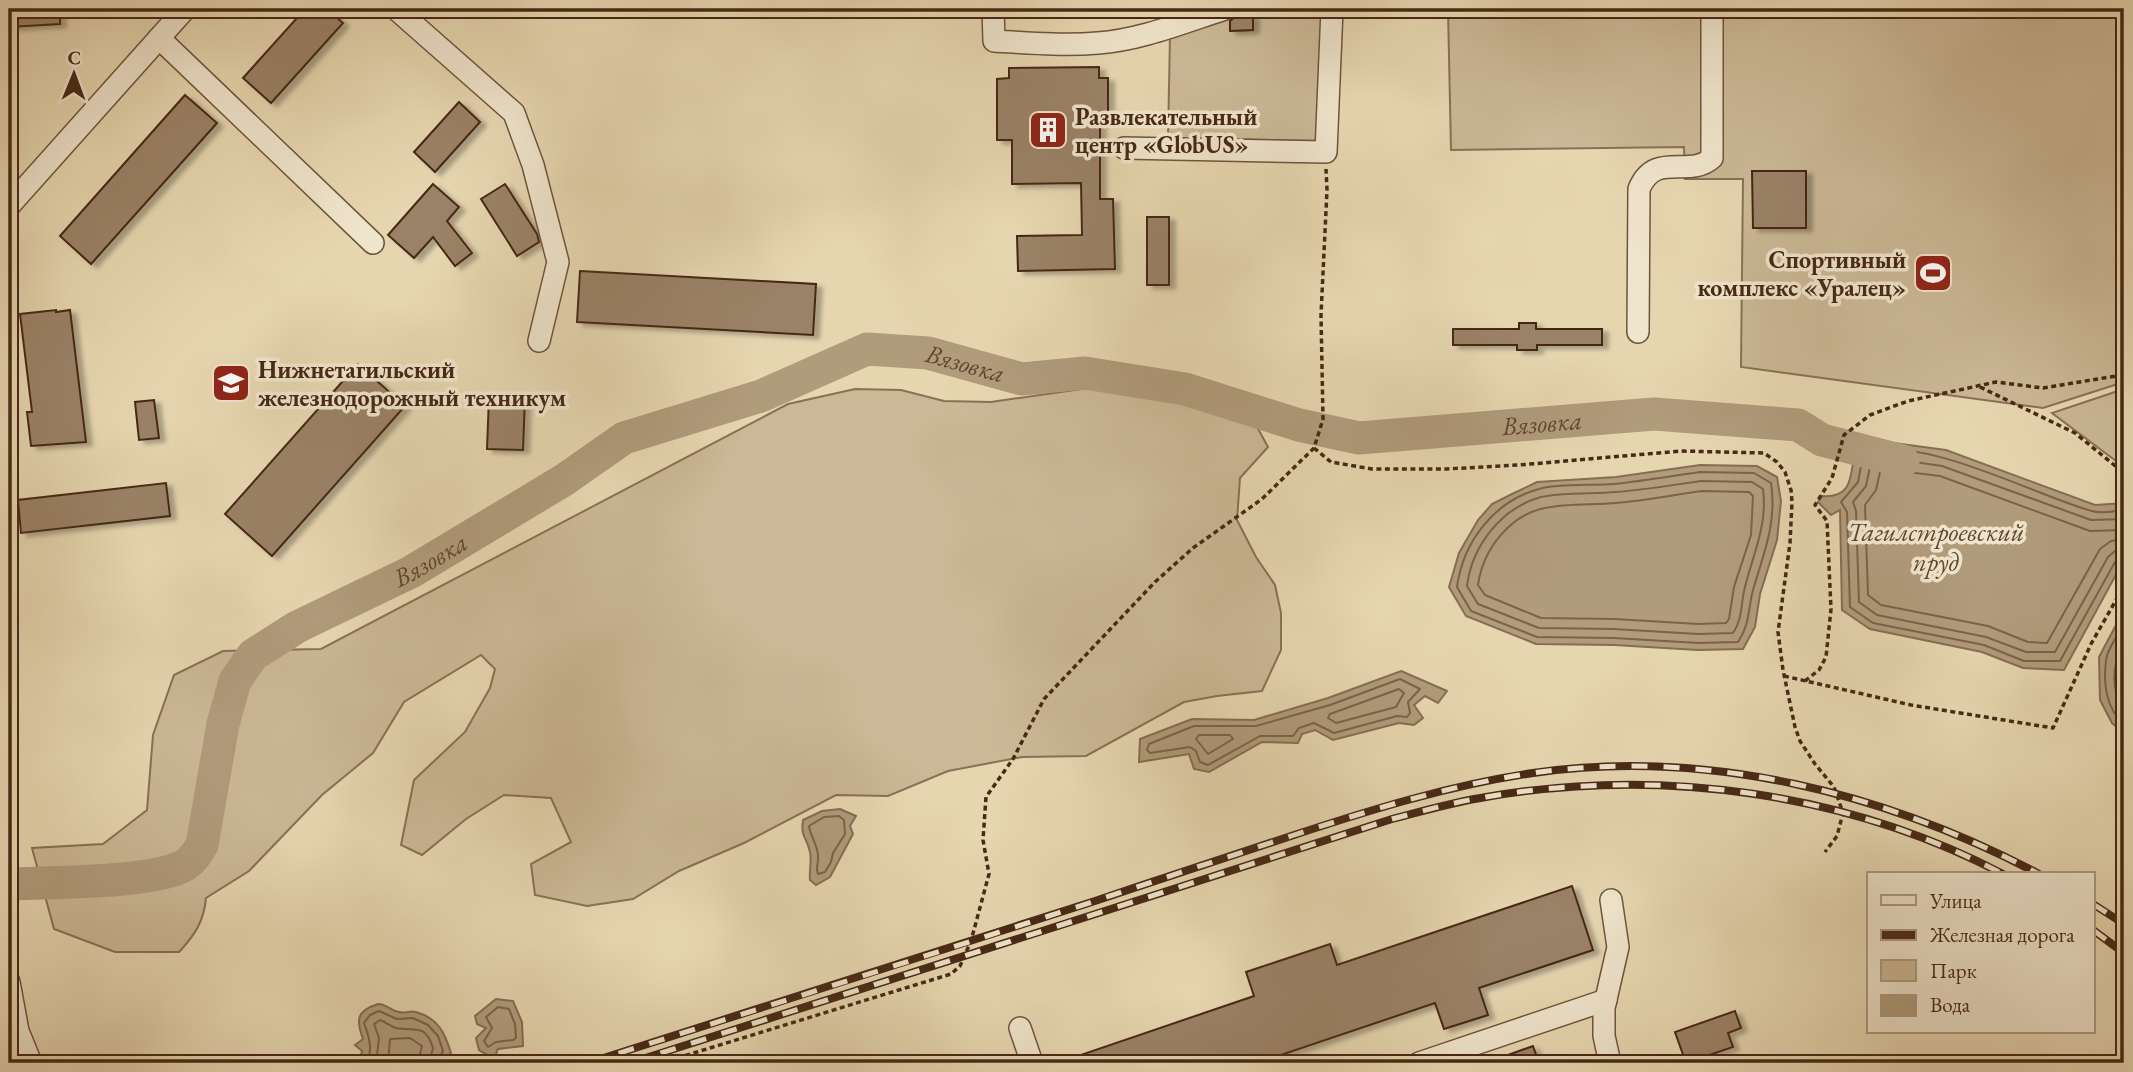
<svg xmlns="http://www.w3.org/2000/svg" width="2133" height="1072" viewBox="0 0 2133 1072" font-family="'EB Garamond',serif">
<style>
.green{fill:#cbb896;stroke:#897056;stroke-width:2}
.water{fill:#b09b7b;stroke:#866d52;stroke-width:2}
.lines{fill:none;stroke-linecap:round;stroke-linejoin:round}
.shore{stroke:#7c6248;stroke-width:2}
.river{stroke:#b09b7b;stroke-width:33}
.building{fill:#9a8266;stroke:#472815;stroke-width:2;filter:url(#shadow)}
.minor-casing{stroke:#6f543c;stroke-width:24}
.path{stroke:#472815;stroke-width:3.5;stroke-dasharray:5 3.5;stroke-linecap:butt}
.minor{stroke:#efe4cc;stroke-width:21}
.rail-casing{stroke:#472815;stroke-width:8}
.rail{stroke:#efe4cc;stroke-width:5;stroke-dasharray:16;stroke-linecap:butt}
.labels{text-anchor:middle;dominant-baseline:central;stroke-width:7;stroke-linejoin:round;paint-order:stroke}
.poi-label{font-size:24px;font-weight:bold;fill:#472815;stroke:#efe4cc;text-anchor:start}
.water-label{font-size:26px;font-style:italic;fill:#61452e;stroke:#efe4cc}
</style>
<defs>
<filter id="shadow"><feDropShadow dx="6" dy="3.5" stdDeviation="2" flood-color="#0004"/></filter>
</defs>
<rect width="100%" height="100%" fill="#e6d6b0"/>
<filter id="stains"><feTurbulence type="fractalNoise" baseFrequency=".00286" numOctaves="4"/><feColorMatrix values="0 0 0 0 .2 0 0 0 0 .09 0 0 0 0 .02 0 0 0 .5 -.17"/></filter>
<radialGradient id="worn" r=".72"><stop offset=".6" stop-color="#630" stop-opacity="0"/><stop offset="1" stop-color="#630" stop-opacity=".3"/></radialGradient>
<g class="green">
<polygon points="1270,9 1326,9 1319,141 1168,138 1170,35 1230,16 1231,31 1253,30 1253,15"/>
<polygon points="1448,9 2124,9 2124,382 2043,408 1741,367 1743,179 1685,179 1684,147 1451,150"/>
<path d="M1123 383 1177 402 1231 413 1255 423 1268 447 1240 478 1237 520 1256 557 1275 585 1281 613V650L1262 691 1217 696 1184 702 1086 756 1022 757 948 771 888 796 836 795 744 843 679 871 633 899 587 906 535 895 531 864 571 842 551 798 504 795 466 819 422 855 401 845 414 780 465 732 490 688 495 669 481 655 404 702 373 753 322 795 249 871 206 898C204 921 195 935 179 952H115L54 929 32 848 103 844 147 810 153 735 174 675 223 651 321 649 788 404 855 389 901 390 944 401 991 402Z"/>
<polygon points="2124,389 2124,467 2052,413"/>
</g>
<g class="water">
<path d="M1886 442 1946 450 2095 505 2124 503V560L2064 670 2023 668 1982 652 1870 629 1842 610 1840 510 1831 515 1818 502 1822 496C1861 499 1846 461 1859 449 1865 444 1878 443 1886 442Z"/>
<polygon points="1700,465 1757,466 1777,477 1781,501 1777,540 1760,594 1755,627 1743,649 1698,650 1614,645 1536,644 1466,616 1449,587 1459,553 1478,520 1492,504 1512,494 1537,482 1616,477"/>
<polygon points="2124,610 2124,733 2112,723 2100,700 2099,657"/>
<polygon points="1401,671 1447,691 1438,703 1425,696 1414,705 1423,718 1414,725 1399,723 1333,740 1315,730 1302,734 1298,743 1262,742 1209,772 1194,769 1189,754 1139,762 1140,739 1192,719 1254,720 1328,698"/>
<path d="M840 809 856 816 850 826 853 834 830 877 816 885 810 880C809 871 812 860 810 852 807 837 800 837 803 820L822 811Z"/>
<polygon points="496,999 513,1001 522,1022 523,1046 498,1049 494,1059 479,1050 476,1038 486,1028 477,1024 475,1016"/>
<path d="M378 1004C387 1004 391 1011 399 1012 405 1014 411 1010 416 1012 438 1018 445 1033 451 1053L441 1063H359L362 1051 355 1045 363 1039C356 1020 356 1011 378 1004Z"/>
</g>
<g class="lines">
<g class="shore">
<path d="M1700 472 1754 473 1771 483C1777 523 1764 552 1753 590 1748 608 1750 625 1738 642L1698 643 1614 638 1537 637 1471 611 1457 587C1463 542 1494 501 1539 489 1558 483 1593 486 1614 484 1643 481 1672 476 1700 472Z"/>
<path d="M1701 481 1752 482 1763 489C1768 526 1752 556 1744 591 1741 606 1742 620 1733 633L1698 634 1614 629 1539 628 1478 604 1467 586C1472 546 1501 508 1541 497 1562 492 1594 494 1616 492 1644 490 1673 485 1701 481Z"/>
<path d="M1702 491 1749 492 1753 496 1751 535 1734 587 1729 619 1726 623 1698 624 1615 619 1541 618 1485 595 1478 585C1483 549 1510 515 1545 508 1567 503 1593 505 1616 503 1644 501 1673 495 1702 491Z"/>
<path d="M2124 510C2114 511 2102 514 2092 511 2035 496 1918 431 1863 455L1858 482 1841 502 1847 512 1850 607 1873 623 1984 645 2024 661H2060L2115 562 2124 558"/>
<polyline points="2124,519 2091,520 1942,466 1887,458 1871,462 1866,486 1853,502 1856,511 1859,602 1877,615 1986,637 2026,652 2055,652 2108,557 2115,551 2124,549"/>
<polyline points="2124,530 2090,531 1940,476 1882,469 1880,472 1876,490 1865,505 1868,595 1881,605 1988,626 2028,642 2047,643 2100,549 2111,541 2124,539"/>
<path d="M2124 625C2118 635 2107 649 2106 661 2103 683 2106 709 2124 724"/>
<path d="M2124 643C2111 667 2111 688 2124 713"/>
<polygon points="1400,679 1420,689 1408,702 1410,713 1407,717 1397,716 1334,733 1314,723 1299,728 1293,736 1260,736 1208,765 1200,762 1196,751 1190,747 1150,753 1147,750 1149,744 1194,726 1256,726 1330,705"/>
<polygon points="1399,689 1404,693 1396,707 1336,723 1328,718 1330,714"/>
<polygon points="1199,735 1230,735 1233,739 1208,754 1196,739"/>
<path d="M839 816 844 820 845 834 833 853 831 862 825 872 818 874C815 867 819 864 818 856 818 845 810 836 809 826L824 817Z"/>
<polygon points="498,1007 509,1009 515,1024 516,1038 513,1040 496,1042 488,1047 484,1041 492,1028 486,1017"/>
<path d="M367 1063C373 1050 369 1036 364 1023L370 1015 379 1011 397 1019 413 1018 428 1025 438 1036 443 1051 437 1063"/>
<path d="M376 1063 379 1038 374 1024 380 1020C385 1022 390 1026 396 1028 414 1032 425 1022 433 1048L429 1063"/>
<polyline points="388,1063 390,1039 410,1038 422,1046 418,1063"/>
</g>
<path class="river" id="s1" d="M16 884C55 882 155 883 185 865 193 860 197 853 202 845L223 724 235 681 253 655 297 627 411 572 564 480 624 438 761 396 867 349 928 353 1022 379 1085 373 1185 389 1299 425 1359 438 1654 414 1798 425 1822 440 1903 461"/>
</g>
<g class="building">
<polygon points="9,9 60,9 60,24 9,27"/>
<polygon points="305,9 327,9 343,23 271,103 243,78"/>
<polygon points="1253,15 1253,30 1230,31 1230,21 1236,16"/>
<polygon points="1099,67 1099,78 1108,78 1108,120 1100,121 1100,199 1113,199 1115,269 1018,271 1017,236 1082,235 1081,183 1012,184 1012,140 997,140 997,79 1009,78 1009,68"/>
<polygon points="185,95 217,123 91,264 60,236"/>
<polygon points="459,102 480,122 435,172 414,152"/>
<polygon points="1752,171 1806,171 1806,228 1753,228"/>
<polygon points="433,184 459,207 447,221 472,253 455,266 433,237 414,258 388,235"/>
<polygon points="505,184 537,234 539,242 517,256 481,199"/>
<rect x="1147" y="217" width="22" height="68"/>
<polygon points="580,271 816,284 813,335 577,322"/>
<polygon points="56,310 56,312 70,310 86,442 31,446 27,412 32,412 20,314"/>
<polygon points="1519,323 1536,323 1536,329 1602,329 1602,345 1537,345 1537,350 1517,350 1517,345 1453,345 1453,329 1519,329"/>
<polygon points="358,364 405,406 272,556 225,514"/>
<polygon points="489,397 525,398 523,450 487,449"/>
<polygon points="154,400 159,438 139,440 135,402"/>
<polygon points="166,483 170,516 21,533 18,500"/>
<polygon points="1572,886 1593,950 1479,988 1488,1015 1444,1029 1435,1003 1257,1063 1064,1063 1063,1061 1254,996 1246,972 1330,944 1337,965"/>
<polygon points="1735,1011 1741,1028 1728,1033 1733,1047 1686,1063 1675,1032"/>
<polygon points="1533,1046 1539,1063 1492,1063 1491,1061"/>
</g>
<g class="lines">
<defs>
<g id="minor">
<polyline points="396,9 514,113 533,165 558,262 539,341"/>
<path d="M993 9 994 41C1028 43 1064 46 1098 43 1141 40 1184 22 1225 9"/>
<polyline points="159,38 373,243"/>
<polyline points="1124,148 1326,152 1332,9"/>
<polyline points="9,206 185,9"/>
<path d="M1638 332 1639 189C1655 150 1689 179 1712 158V9"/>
<polyline points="9,982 18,1031 31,1063"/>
<polyline points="1020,1028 1032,1063"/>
<polyline points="1419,1063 1606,1000"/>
<polyline points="1610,1063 1604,1036 1604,1008 1618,947 1611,900"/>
</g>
</defs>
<use href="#minor" class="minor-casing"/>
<g class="path">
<polyline points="1980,387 2075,433 2124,473"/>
<polyline points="1314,448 1331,462 1372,469 1446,469 1519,465 1681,451 1764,453 1777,462 1785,472 1791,490 1792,502 1790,543 1778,632 1783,670 1795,727 1800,741 1815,764 1834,787 1843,813 1837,836 1825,852"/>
<polyline points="1784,676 1911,705 2053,728 2091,644 2124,586"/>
<polyline points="1805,681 1819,670 1826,657 1831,609 1827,521 1815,505 1832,478 1844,435 1870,415 1908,401 1996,382 2043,388 2116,376 2124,380"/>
<polyline points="661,1063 951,974 960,966 971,941 989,874 983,840 986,797 1013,759 1044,699 1155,582 1193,548 1262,499 1314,448 1323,419 1321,315 1327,190 1326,169"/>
</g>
<use href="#minor" class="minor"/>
<defs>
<g id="rail">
<polyline points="2093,904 2124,924"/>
<polyline points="2093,930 2124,953"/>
<path d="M588 1063C758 1009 927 956 1095 901 1160 879 1225 858 1291 836 1370 810 1450 785 1533 773 1707 748 1886 793 2039 874"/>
<path d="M630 1063 1392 819C1423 811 1454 802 1486 797 1660 767 1846 792 2003 874"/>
</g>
</defs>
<use href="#rail" class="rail-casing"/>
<use href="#rail" class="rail"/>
</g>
<defs>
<symbol id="building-square" viewBox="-11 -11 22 22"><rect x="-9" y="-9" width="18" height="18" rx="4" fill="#8f2418" stroke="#efe4cc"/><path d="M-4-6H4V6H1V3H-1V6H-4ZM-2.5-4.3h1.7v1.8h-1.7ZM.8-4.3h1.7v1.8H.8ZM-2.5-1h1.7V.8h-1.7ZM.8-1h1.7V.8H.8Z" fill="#fff"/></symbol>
<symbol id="stadium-square" viewBox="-11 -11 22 22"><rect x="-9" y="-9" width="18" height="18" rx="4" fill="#8f2418" stroke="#efe4cc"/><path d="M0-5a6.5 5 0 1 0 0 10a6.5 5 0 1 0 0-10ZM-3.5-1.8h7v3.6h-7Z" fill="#fff"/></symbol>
<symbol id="university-square" viewBox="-11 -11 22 22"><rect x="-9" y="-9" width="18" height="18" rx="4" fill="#8f2418" stroke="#efe4cc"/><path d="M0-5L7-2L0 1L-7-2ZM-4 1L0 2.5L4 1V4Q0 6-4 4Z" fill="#fff"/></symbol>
</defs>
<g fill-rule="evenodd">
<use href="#building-square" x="1026" y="108" width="44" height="44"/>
<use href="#stadium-square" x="1911" y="251" width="44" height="44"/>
<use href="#university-square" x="209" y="361" width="44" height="44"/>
</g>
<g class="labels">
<g class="poi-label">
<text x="1075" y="116">Развлекательный<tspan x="1075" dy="28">центр «GlobUS»</tspan></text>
<text x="1906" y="259" text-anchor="end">Спортивный<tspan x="1906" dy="28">комплекс «Уралец»</tspan></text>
<text x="258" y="369">Нижнетагильский<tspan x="258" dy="28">железнодорожный техникум</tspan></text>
</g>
<g class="water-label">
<text stroke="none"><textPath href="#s1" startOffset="1186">Вязовка</textPath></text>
<text stroke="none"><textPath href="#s1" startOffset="1774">Вязовка</textPath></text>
<text x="1936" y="532">Тагилстроевский<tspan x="1936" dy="30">пруд</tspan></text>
<text stroke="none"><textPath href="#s1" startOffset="598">Вязовка</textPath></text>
</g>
</g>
<rect width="2133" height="1072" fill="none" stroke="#e6d6b0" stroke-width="35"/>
<rect x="10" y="10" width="2112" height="1051" fill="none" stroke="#472815" stroke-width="3.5"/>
<rect x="18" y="18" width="2098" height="1037" fill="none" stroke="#472815" stroke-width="2"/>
<rect x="1867" y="872" width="228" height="161" fill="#efe4cc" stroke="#ac9983" stroke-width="2"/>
<rect x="1881" y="895" width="35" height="10" fill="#efe4cc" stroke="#ac9983" stroke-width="2"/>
<text x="1930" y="908" font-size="21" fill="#472815">Улица</text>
<rect x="1881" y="930" width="35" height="10" fill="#472815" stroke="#ac9983" stroke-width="2"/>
<text x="1930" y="942" font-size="21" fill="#472815">Железная дорога</text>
<rect x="1881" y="960" width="35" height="21" fill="#cbb896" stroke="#ac9983" stroke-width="2"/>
<text x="1930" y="978" font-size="21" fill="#472815">Парк</text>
<rect x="1881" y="995" width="35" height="21" fill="#b09b7b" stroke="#ac9983" stroke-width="2"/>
<text x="1930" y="1012" font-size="21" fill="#472815">Вода</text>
<g transform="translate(74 74) rotate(1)" stroke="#efe4cc" stroke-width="5" paint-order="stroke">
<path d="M0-5L12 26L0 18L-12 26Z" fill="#472815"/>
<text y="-10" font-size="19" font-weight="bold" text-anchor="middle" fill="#472815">С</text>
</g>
<rect width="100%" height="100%" filter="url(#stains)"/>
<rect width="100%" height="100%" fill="url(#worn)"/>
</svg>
